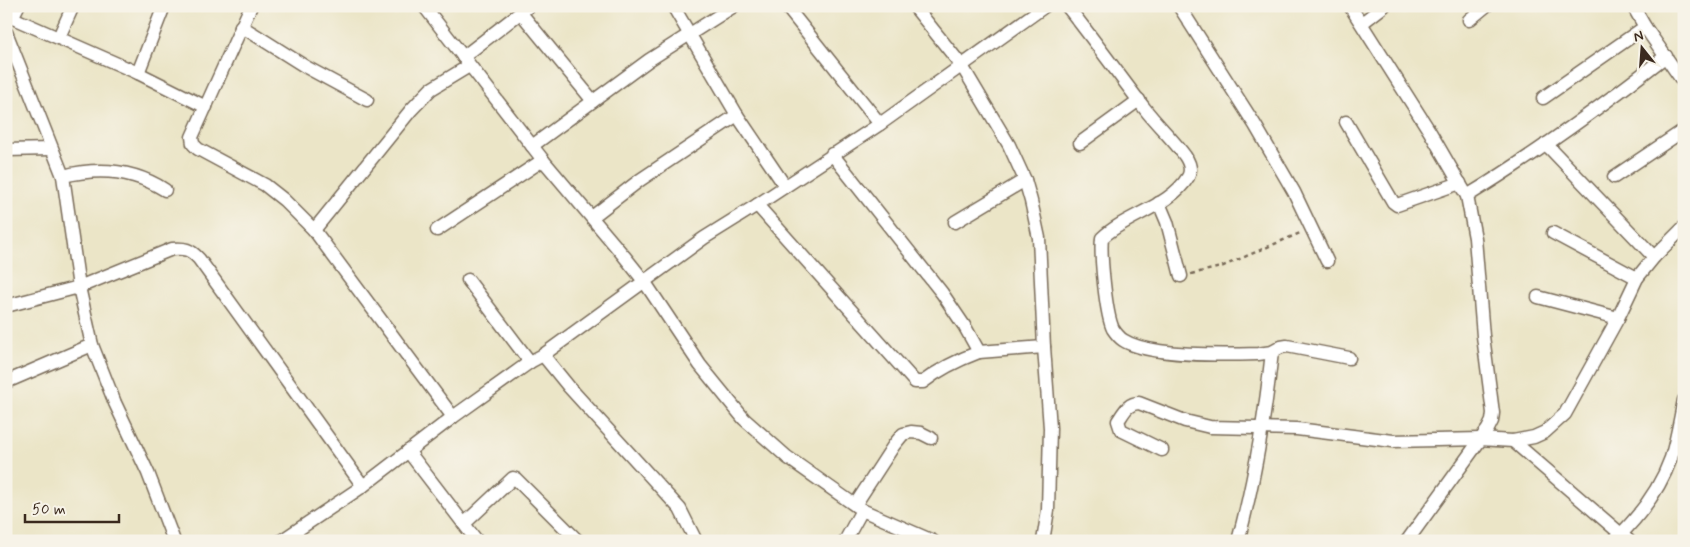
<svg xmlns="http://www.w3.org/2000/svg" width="1690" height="547" viewBox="0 0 1690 547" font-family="Mynerve,sans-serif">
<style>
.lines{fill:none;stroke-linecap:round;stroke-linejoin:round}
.minor-casing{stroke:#796b59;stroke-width:15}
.path{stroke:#796b59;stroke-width:2.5;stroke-dasharray:4 4;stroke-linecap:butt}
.minor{stroke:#fff;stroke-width:12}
</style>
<rect width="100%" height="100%" fill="#f7f3e8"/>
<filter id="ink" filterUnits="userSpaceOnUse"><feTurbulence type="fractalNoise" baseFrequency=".02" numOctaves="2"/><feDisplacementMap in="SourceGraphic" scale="10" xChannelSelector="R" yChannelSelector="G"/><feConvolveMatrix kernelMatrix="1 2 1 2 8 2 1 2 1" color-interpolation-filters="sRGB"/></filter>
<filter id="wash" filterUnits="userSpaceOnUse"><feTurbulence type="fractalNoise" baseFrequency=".0096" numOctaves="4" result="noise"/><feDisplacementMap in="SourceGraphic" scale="20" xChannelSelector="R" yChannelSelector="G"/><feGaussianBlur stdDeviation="1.12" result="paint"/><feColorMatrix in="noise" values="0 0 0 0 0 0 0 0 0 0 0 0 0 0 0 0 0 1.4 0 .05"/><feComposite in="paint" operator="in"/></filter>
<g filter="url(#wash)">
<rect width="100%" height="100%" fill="#ebe5c7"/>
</g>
<g filter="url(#ink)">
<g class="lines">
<defs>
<g id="minor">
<polyline points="251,6 192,137 193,144 198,149 265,185 284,200 314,230 453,417"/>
<polyline points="424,6 543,160 624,256 644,281 700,365 744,419 787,457 862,510 933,541"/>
<polyline points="673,6 737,115 785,186"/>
<polyline points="786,6 880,124"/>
<polyline points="914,6 962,66 1009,145 1025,180 1031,201 1039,238 1044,347 1050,428 1048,510 1043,541"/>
<path d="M1067 6C1094 40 1119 75 1145 109 1157 125 1173 139 1185 156 1189 162 1192 170 1188 177 1170 207 1125 215 1102 238 1100 255 1106 315 1113 329 1115 332 1120 338 1123 340 1149 357 1226 355 1258 354L1272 352 1281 347 1287 346 1349 358"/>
<polyline points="1179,6 1255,125 1294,192 1327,261"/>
<polyline points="1350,6 1430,132 1467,196 1475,238 1483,336 1493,413 1492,421 1488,429 1407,541"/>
<polyline points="1633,6 1645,27 1684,83"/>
<polyline points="520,12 593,101"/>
<polyline points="6,15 138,73 206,107"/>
<polyline points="12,18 18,6"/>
<polyline points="1469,20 1486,6"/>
<polyline points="1362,23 1384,6"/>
<polyline points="241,26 306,67 367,100"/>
<polyline points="6,32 63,176 79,287 92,345 115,403 148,473 174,541"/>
<polyline points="59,37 73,6"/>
<polyline points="463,57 529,6"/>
<polyline points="138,73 164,6"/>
<polyline points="1543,98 1645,27"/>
<polyline points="1346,122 1393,202 1397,205 1460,183"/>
<polyline points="1080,143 1139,100"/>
<polyline points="1546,144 1654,257"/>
<polyline points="532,146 649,60 734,6"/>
<polyline points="6,150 51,149"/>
<path d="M63 176C99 167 134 170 165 190"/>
<polyline points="1614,177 1684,130"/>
<path d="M1467 196C1536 154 1602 106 1666 56"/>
<polyline points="1159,203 1167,222 1181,276"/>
<path d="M757 205 915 382H923C941 368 958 360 979 352L965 327 942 293 832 154"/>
<polyline points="592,217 640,180 737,115"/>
<polyline points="955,222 1025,180"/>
<polyline points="314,230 411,110 431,89 469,66"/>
<polyline points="437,230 543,160"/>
<polyline points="1553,233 1637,278"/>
<polyline points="468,280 530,362"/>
<polyline points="1538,297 1618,318"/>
<path d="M6 306 79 287 172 249C185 248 190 249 199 259L363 486"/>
<polyline points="979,352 1044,347"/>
<polyline points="543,355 569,387 680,509 696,541"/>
<polyline points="6,382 92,345"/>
<polyline points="1513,441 1629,541"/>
<path d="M1162 450 1121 430 1118 421C1124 412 1128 403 1139 403L1185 421 1210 427 1297 429 1393 441 1480 439 1513 441 1534 437 1545 432 1565 414 1618 318 1637 278 1654 257 1684 227"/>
<polyline points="408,451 477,541"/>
<polyline points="855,505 894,445 903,434 911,432 921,433 931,438"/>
<polyline points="465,523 513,478 516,479 578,541"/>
<polyline points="281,541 363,486 453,417 530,362 543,355 704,238 757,205 880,124 1045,6"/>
<polyline points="845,541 862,510"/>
<path d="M1238 541C1255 479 1265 416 1272 352"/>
<path d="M1614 541C1638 518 1660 489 1671 458 1677 439 1680 419 1684 400"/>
</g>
</defs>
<use href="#minor" class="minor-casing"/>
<polyline class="path" points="1191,274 1221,267 1300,233"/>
<use href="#minor" class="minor"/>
</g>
</g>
<rect width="1690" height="547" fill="none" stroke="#f7f3e8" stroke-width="25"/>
<g transform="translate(1642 48) rotate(343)" stroke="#f7f3e8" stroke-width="4" paint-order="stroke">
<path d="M0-4L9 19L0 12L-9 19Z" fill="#3b2a1e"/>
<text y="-8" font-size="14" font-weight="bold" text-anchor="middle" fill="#3b2a1e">N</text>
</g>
<path d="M25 514v8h94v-8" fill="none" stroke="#3b2a1e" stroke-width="2.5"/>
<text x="32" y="514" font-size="15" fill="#3b2a1e" stroke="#f7f3e8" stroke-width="4" paint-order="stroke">50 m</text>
</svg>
